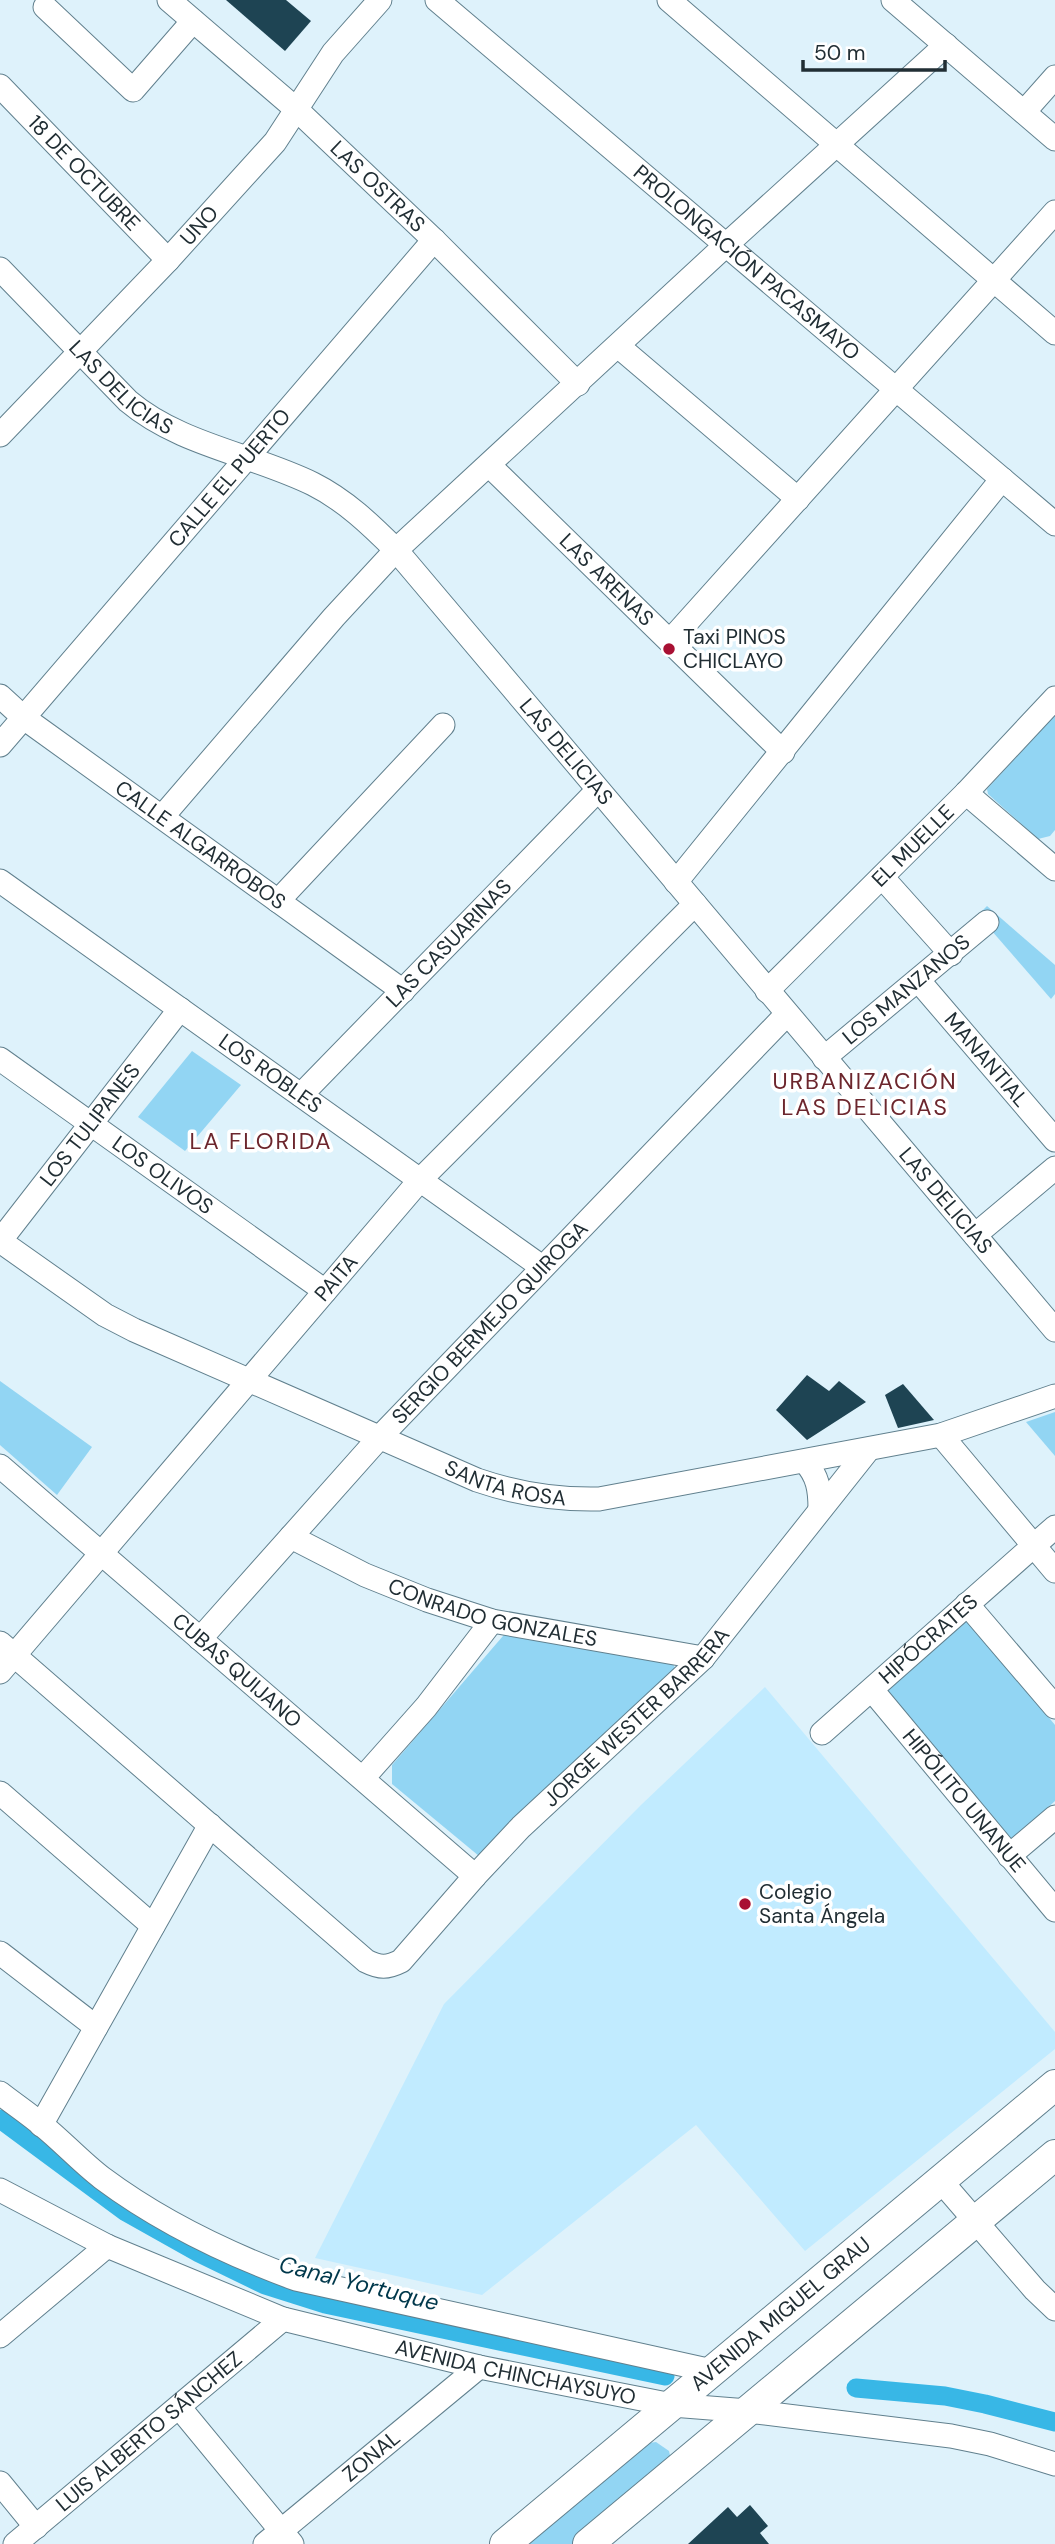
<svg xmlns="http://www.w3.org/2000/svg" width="1055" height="2544" viewBox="0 0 1055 2544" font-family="'DM Sans',sans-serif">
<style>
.built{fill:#c1ebff}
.green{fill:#92d5f3}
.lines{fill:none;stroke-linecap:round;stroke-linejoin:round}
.canal{stroke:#38b7e6;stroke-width:19}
.building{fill:#1e4453}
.minor-casing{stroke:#61808e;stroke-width:25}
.major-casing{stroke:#61808e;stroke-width:32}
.minor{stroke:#fff;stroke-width:23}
.major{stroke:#fff;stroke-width:30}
.poi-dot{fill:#a81033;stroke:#fff;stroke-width:2.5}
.labels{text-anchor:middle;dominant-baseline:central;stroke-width:7;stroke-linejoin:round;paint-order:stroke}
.street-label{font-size:21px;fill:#212e34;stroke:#fff}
.poi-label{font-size:21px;fill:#212e34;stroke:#fff;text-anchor:start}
.neighbourhood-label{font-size:23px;letter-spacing:2px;fill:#6c262d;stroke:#fff}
.water-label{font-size:23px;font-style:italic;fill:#00384b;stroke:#fff}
</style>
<rect width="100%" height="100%" fill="#def2fb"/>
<polygon class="built" points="765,1687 1055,2032 1055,2049 805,2251 696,2125 482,2295 315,2258 444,2004 641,1805"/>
<g class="green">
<polygon points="1055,715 1055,830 1050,836 1038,839 988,794 987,789"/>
<polygon points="987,906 1055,965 1055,994 1051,999 978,915"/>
<polygon points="192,1051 241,1085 185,1151 138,1117"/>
<polygon points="0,1381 92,1447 57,1495 0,1445"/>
<polygon points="1055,1412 1055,1456 1026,1422"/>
<polygon points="966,1617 1055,1725 1055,1801 1009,1843 883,1691"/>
<polygon points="509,1629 672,1662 676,1670 479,1856 392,1784 392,1765"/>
<polygon points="656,2442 669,2451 671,2460 577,2544 525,2544 649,2443"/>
</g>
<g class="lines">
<g class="canal">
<polyline points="0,2119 126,2212 199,2253 265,2285 325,2304 665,2376"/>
<polyline points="856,2388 945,2396 985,2404 1055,2422"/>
</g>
</g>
<g class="building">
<polygon points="226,0 286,0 311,21 285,51"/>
<polygon points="807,1375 829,1391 839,1381 866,1402 807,1440 776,1410"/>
<polygon points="903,1384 934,1420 898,1428 885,1395"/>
<polygon points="750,2505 768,2526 760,2533 769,2544 688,2544 728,2507 737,2517"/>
</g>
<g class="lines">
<defs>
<g id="minor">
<path id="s1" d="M169 0 296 109 434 240 578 384"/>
<path id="s2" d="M437 0 1055 524"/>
<polyline points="669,0 1055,333"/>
<polyline points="893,0 1055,139"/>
<polyline points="45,7 133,90 193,21"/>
<path id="s3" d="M0 86 168 260"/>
<polyline points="1024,112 1055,77"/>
<path id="s4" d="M0 269 128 401C180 445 252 454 313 484 345 500 371 525 396 550L1055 1330"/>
<polyline points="618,346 798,499"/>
<path id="s5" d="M0 435 168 260 275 142 333 53 380 0"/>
<path id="s6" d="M490 466 783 752"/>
<polyline points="670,641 1055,212"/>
<path id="s7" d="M0 696 24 718 403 991"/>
<path id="s8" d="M0 745 434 240"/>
<polyline points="966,793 1055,869"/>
<polyline points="162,817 334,617 396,550 726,245 946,45"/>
<polyline points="882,877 951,954"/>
<path id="s9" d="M0 881 542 1267"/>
<polyline points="676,882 1002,479"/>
<polyline points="278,901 443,725"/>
<path id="s10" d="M918 980 1055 1140"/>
<path id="s11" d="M767 991 966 793 1055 698"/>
<path id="s12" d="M824 1058 987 922"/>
<path id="s13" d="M0 1059 325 1291"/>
<path id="s14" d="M301 1095 597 791"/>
<polyline points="975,1235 1055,1168"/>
<path id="s15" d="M0 1241 105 1315 134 1330 477 1480C518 1494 556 1500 599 1499L941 1435 1055 1396"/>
<path id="s16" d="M0 1241 180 1009"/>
<polyline points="941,1435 1055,1571"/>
<path d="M805 1462C818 1476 820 1490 820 1509"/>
<path id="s17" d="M0 1466 475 1876"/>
<path id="s18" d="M291 1537 365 1575 427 1600 492 1621 703 1658"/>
<polyline points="967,1604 1055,1707"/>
<path id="s19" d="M200 1639 379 1438 787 1014"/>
<path id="s20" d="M0 1643 366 1961C380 1968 387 1968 401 1961L475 1876 521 1827 703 1658 868 1450"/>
<path id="s21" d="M0 1672 420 1180 695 904"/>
<path id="s22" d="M872 1690 1055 1910"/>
<path id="s23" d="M822 1733 1055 1527"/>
<polyline points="363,1778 426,1707 492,1621"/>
<polyline points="0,1793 153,1926"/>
<polyline points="1009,1856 1055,1817"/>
<polyline points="0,1953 96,2027"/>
<path d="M0 2093C14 2104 29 2114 42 2125 63 2142 81 2162 102 2178 161 2222 228 2254 296 2279L712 2371"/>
<polyline points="41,2125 210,1825"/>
<polyline points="940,2180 1035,2290 1055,2309"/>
<path id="s24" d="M0 2190 107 2246 283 2319 479 2367 672 2405 748 2411 951 2436 990 2444 1055 2464"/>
<polyline points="0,2336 107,2246"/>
<polyline points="179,2407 292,2544"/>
<polyline points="0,2483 36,2527"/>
<path id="s25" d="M15 2544 283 2319"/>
<path id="s26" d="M265 2544 479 2367"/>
</g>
<g id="major">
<path id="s27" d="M505 2544 1055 2085"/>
<polyline points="588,2544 1055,2155"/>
</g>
</defs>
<use href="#minor" class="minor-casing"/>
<use href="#major" class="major-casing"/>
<use href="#minor" class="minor"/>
<use href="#major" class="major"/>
</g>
<g class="poi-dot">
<circle cx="669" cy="649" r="7"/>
<circle cx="745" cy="1904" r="7"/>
</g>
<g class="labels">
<g class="street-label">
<text stroke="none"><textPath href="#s3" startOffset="121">18 DE OCTUBRE</textPath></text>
<text stroke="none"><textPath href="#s1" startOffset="280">LAS OSTRAS</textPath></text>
<text stroke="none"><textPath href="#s5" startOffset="289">UNO</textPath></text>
<text stroke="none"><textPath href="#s2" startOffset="406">PROLONGACIÓN PACASMAYO</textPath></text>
<text stroke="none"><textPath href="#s4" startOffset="170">LAS DELICIAS</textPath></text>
<text stroke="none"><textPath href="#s8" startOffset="352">CALLE EL PUERTO</textPath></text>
<text stroke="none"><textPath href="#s6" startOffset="163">LAS ARENAS</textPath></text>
<text stroke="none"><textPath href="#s4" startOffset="758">LAS DELICIAS</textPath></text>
<text stroke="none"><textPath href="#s7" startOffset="250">CALLE ALGARROBOS</textPath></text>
<text stroke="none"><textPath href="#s11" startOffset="206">EL MUELLE</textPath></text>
<text stroke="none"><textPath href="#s14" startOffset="212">LAS CASUARINAS</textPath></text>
<text stroke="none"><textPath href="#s12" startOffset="107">LOS MANZANOS</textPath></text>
<text stroke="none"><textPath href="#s10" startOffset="105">MANANTIAL</textPath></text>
<text stroke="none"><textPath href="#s9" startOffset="332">LOS ROBLES</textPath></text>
<text stroke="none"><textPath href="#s16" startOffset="147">LOS TULIPANES</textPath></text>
<text stroke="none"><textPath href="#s13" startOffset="200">LOS OLIVOS</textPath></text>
<text stroke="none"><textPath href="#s4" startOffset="1346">LAS DELICIAS</textPath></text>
<text stroke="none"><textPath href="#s21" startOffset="518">PAITA</textPath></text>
<text stroke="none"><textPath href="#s19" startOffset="429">SERGIO BERMEJO QUIROGA</textPath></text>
<text stroke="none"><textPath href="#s15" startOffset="564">SANTA ROSA</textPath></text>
<text stroke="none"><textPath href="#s18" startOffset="217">CONRADO GONZALES</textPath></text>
<text stroke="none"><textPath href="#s23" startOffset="142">HIPÓCRATES</textPath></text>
<text stroke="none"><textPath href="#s17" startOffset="313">CUBAS QUIJANO</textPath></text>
<text stroke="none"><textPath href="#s20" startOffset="861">JORGE WESTER BARRERA</textPath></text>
<text stroke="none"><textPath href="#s22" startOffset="144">HIPÓLITO UNANUE</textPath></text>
<text stroke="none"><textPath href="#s27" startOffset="359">AVENIDA MIGUEL GRAU</textPath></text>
<text stroke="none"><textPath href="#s24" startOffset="550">AVENIDA CHINCHAYSUYO</textPath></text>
<text stroke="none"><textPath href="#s25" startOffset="175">LUIS ALBERTO SÁNCHEZ</textPath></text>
<text stroke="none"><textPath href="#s26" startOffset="138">ZONAL</textPath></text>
</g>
<g class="poi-label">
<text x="683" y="637">Taxi PINOS<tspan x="683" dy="24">CHICLAYO</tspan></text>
<text x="759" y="1892">Colegio<tspan x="759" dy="24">Santa Ángela</tspan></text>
</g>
<g class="neighbourhood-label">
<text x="865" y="1081">URBANIZACIÓN<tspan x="865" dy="26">LAS DELICIAS</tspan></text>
<text x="261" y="1141">LA FLORIDA</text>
</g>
<g class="water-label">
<text transform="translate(359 2283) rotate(14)">Canal Yortuque</text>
</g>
</g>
<path d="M803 60v10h142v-10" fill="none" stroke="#212e34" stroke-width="3.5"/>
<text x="814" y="60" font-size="21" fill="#212e34" stroke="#ffffff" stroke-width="5" paint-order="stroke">50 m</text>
</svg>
